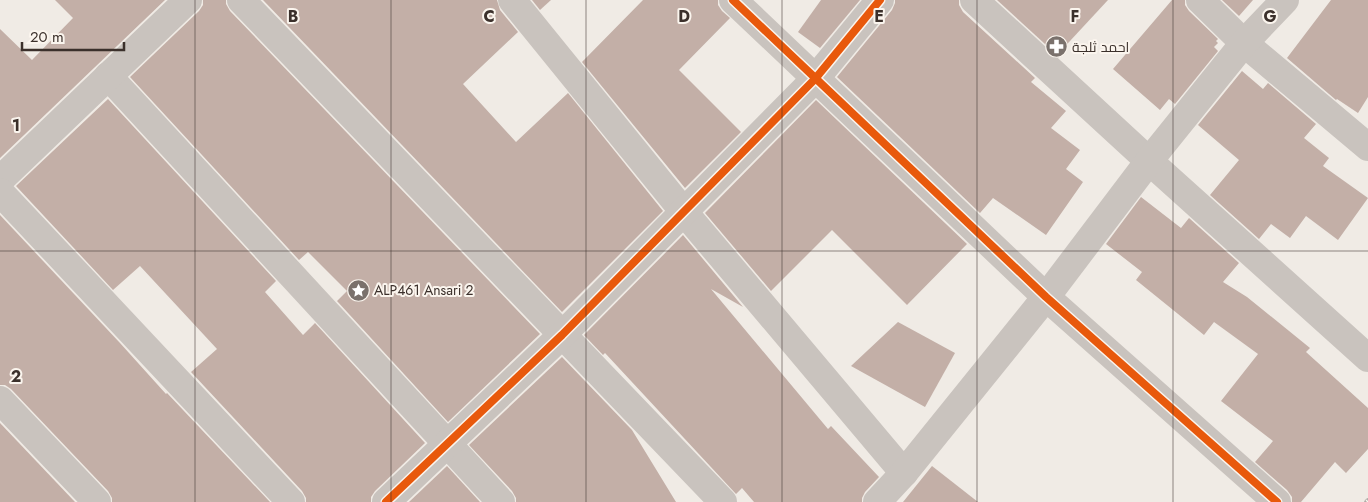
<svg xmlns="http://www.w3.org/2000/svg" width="1368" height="502" viewBox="0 0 1368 502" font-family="Jost,Cairo,sans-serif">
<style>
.building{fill:#c3afa7}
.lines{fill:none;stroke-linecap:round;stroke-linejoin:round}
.minor{stroke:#c9c3be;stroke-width:28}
.rail-casing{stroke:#b1aca8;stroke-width:5.5}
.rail{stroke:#fbf5ee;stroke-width:4;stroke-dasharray:11;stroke-linecap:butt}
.cycleway-casing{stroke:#fbf5ee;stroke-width:11}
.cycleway{stroke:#e8590c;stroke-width:8}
.grid{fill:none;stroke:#3b302b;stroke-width:1;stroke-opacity:0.55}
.labels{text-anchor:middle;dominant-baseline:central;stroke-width:4;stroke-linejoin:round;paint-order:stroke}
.poi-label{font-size:14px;fill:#3b302b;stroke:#fbf5ee;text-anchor:start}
.grid-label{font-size:16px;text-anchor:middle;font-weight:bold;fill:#3b302b;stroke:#fbf5ee;stroke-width:4;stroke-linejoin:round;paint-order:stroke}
</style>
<rect width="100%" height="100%" fill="#f0ebe5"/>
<g class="building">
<polygon points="55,0 165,0 0,158 0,29 32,60 73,18"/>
<polygon points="203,0 226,0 226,4 230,11 540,334 448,422 337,301 347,291 308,252 299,260 130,77 199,11 203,5"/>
<polygon points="263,0 497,0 500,10 518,32 463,84 516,142 568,93 663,211 562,312"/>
<polygon points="532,0 551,0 540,10"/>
<polygon points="643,0 718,0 718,5 722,11 730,18 679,70 741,132 685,188 582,62"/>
<polygon points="821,0 860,0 820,48 798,32"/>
<polygon points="895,0 959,0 959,5 963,12 1035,78 1031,82 1066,111 1051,128 1080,150 1066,169 1083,182 1046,235 993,198 980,213 837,77 892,10 895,3"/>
<polygon points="997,0 1108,0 1057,55"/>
<polygon points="1172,0 1185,0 1185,5 1189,11 1218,39 1216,41 1218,43 1214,47 1218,51 1175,104 1169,99 1160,110 1113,69"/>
<polygon points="1222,0 1253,0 1239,16"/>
<polygon points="1331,0 1368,0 1368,97 1358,113 1337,99 1336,100 1287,58"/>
<polygon points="1242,71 1263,89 1268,83 1316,124 1304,138 1329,158 1323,166 1368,198 1338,240 1306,216 1290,238 1271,224 1259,239 1210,195 1239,160 1198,125"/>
<polygon points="108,99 276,281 265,292 303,335 315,323 425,443 375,491 371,497 371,502 306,502 306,498 302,491 191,372 217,349 140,266 113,290 16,186"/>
<polygon points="816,100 967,244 907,305 832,230 771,291 705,213"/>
<polygon points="1141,197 1181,228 1189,218 1239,263 1223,282 1247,297 1310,348 1306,352 1368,408 1368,449 1346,473 1335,462 1301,502 1292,502 1292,497 1287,490 1255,462 1273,441 1221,401 1258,354 1214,322 1204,335 1136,280 1142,272 1106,244"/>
<polygon points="0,215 120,343 166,394 167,393 270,502 112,502 112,498 108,491 11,389 5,385 0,385"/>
<polygon points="683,235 743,307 711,289 828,429 831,426 879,477 865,492 862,498 862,502 754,502 742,488 736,494 605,353 603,355 584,335"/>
<polygon points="898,322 955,353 925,407 851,366"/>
<polygon points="562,357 632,430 676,502 516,502 516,498 512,491 469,445"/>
<polygon points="0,423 75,502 0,502"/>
<polygon points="447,466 480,502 409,502"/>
<polygon points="932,466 978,502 903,502"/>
</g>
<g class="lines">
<g class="minor">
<polyline points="241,0 723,502"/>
<polyline points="512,0 684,212 904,473"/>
<polyline points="733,0 1046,297 1277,502"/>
<polyline points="974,0 1149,161 1368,358"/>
<polyline points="1200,0 1244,43 1368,147"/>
<polyline points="108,76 501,502"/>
<polyline points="0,180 188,0"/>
<polyline points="0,192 291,502"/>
<polyline points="0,400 97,502"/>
<polyline points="386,502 562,335 815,79 880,0"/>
<polyline points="877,502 904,473 1046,297 1149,161 1244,43 1285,0"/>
</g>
<defs>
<polyline id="rail" points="1367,502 1368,501"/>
</defs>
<use href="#rail" class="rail-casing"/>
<use href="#rail" class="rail"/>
<defs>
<g id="cycleway">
<polyline points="733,0 1046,297 1277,502"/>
<polyline points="386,502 562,335 815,79 880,0"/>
</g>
</defs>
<use href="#cycleway" class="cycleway-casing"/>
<use href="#cycleway" class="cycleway"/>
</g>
<path class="grid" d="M195 0V502M391 0V502M586 0V502M782 0V502M977 0V502M1173 0V502M0 251H1368"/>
<defs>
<symbol id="pharmacy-disc" viewBox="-11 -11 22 22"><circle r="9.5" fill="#7a716c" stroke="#fbf5ee"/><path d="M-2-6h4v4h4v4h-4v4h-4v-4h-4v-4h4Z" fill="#fff"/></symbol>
<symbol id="sight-disc" viewBox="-11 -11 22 22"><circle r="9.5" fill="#7a716c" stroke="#fbf5ee"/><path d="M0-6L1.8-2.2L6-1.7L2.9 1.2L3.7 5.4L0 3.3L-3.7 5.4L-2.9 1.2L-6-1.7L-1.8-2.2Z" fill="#fff"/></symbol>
</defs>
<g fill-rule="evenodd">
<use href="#pharmacy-disc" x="1044" y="34" width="25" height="25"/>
<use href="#sight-disc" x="346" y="278" width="25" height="25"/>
</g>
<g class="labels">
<g class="poi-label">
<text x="1072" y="47">احمد ثلجة</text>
<text x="374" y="290">ALP461 Ansari 2</text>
</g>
</g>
<g class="grid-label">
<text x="293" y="22">B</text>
<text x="489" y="22">C</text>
<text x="684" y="22">D</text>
<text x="879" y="22">E</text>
<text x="1075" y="22">F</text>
<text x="1270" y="22">G</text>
<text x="16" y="131">1</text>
<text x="16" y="382">2</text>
</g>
<path d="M22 42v8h102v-8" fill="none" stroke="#3b302b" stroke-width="2.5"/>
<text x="30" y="42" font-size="15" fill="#3b302b" stroke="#fbf5ee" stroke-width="4" paint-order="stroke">20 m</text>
</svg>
